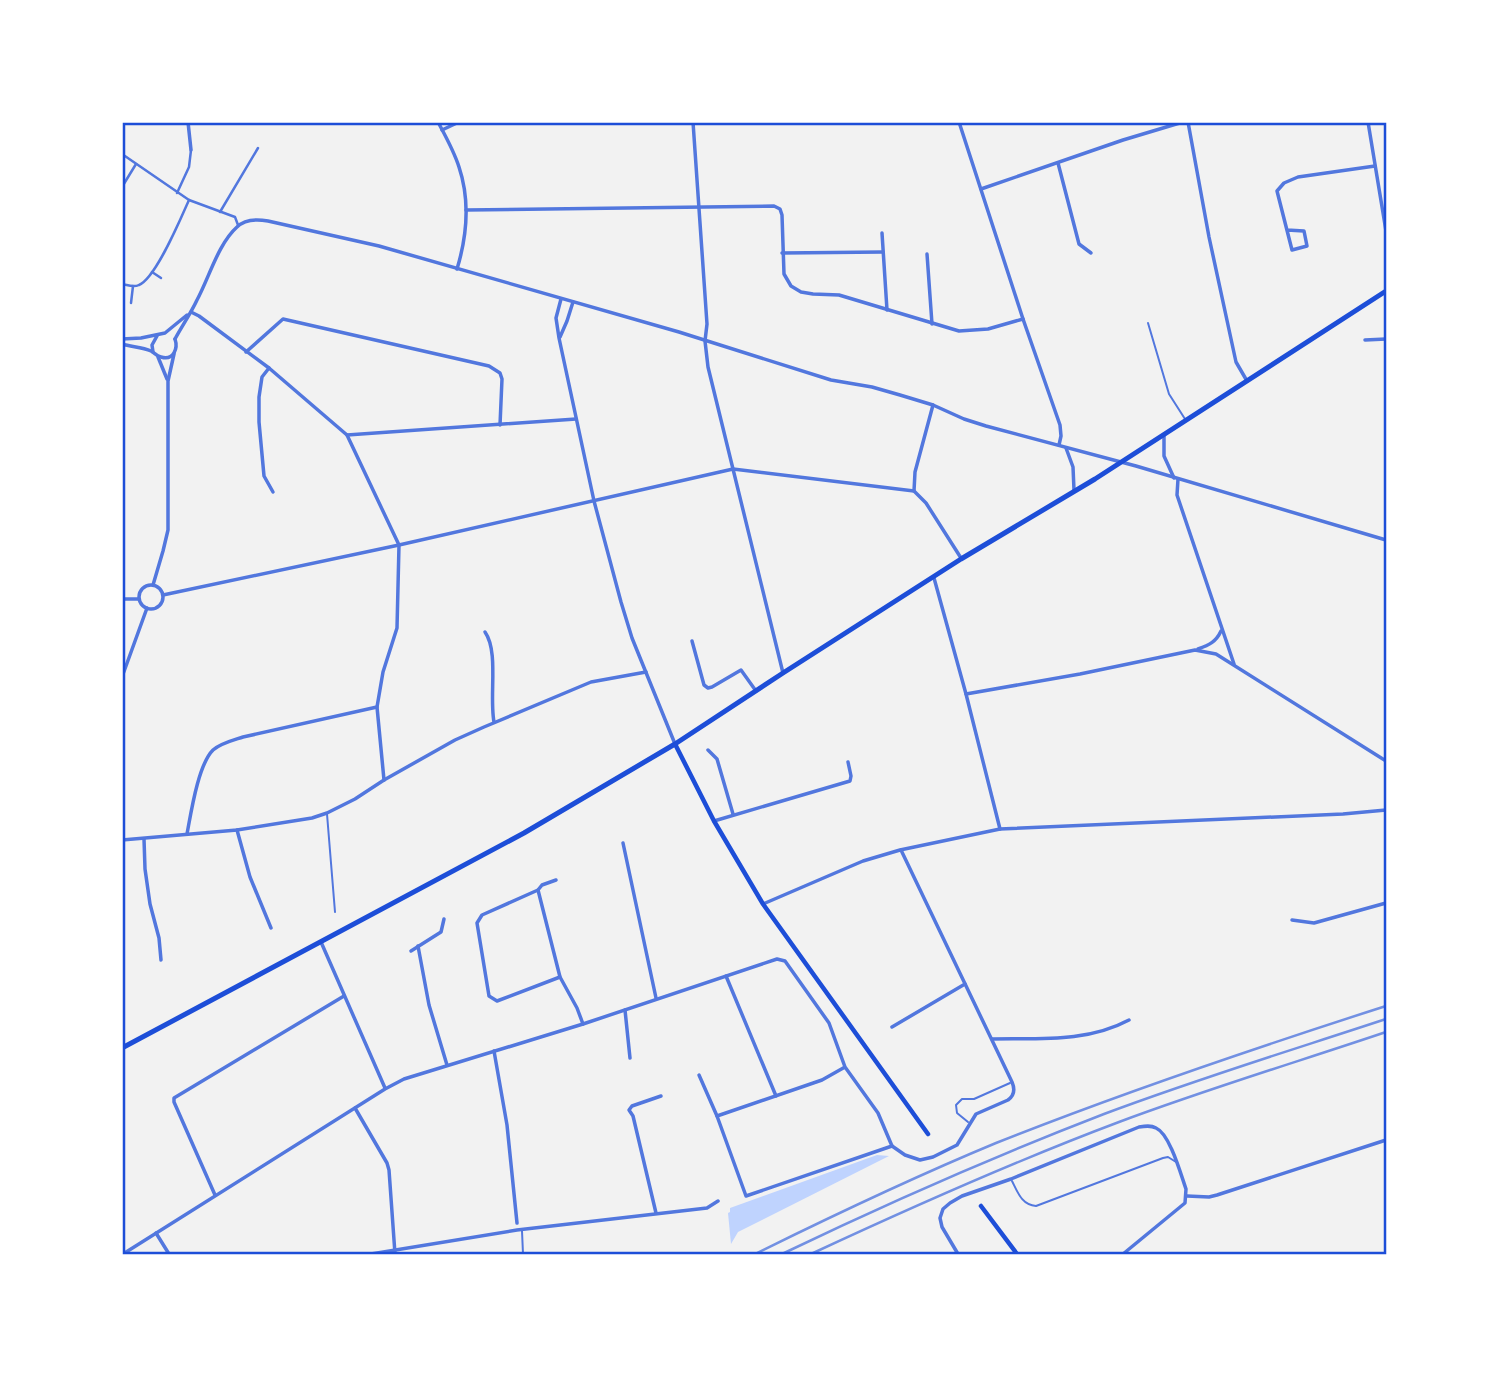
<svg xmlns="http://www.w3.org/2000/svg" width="1509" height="1377" viewBox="0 0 1509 1377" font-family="Karla,sans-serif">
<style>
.water{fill:#bfd3fe}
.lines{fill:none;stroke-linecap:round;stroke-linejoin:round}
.service{stroke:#5277de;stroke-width:2}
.pedestrian{stroke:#5277de;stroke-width:2.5}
.minor{stroke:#5277de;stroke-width:3.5}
.secondary{stroke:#1d4ed8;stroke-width:4.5}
.primary{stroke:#1d4ed8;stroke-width:5}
.rail{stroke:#7290e2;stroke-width:2.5}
.neatline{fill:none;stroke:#1d4ed8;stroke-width:2.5}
</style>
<rect width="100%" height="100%" fill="#f2f2f2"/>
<polygon class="water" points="877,1155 889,1156 738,1232 731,1244 728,1213 730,1212 730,1208"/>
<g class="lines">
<g class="service">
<polyline points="1148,323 1169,394 1185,419"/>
<polyline points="327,814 335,912"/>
<polyline points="968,1122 957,1113 956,1105 962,1099 974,1099 1010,1083"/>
<path d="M1012 1181C1018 1193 1022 1205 1036 1206L1163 1158 1168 1157 1176 1162"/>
<polyline points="522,1231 523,1254"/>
</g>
<g class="pedestrian">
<polyline points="122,154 189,200 235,217 238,225"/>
<polyline points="122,187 136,164"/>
<polyline points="177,193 189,167 191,150"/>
<polyline points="220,212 258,148"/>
<polyline points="152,272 161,278"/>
<path d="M122 284C128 285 133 288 139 285 156 278 181 218 189 200"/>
<polyline points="131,303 133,286"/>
</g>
<g class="minor">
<polyline points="188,122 191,150"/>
<path d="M438 122C446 137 454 151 459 167 470 200 467 236 457 269"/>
<polyline points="693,122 707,324 705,341 708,367 783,673"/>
<polyline points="959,122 1023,319 1060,425 1061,436 1059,445"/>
<polyline points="1188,122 1209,237 1236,362 1247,381"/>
<polyline points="1368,122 1386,231"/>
<polyline points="442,130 459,122"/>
<polyline points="1058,163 1079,244 1091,253"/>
<polyline points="981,189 1123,140 1183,122"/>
<polyline points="466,210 774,206 780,209 782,215 784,274 791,286 801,292 813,294 839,295 959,331 988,329 1023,319"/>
<polyline points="1287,230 1304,231 1307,246 1292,250 1277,191 1284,183 1298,177 1375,166"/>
<polyline points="882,233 887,310"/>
<polyline points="782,253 883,252"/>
<polyline points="927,254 932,324"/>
<polyline points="561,299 556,318 559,338 594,501 621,602 632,638 675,744"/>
<polyline points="191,312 199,316 269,368 347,435 399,545 397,628 383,672 377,707 384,780"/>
<polyline points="560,337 567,321 573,302"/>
<polyline points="122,339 141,338 165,333 187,315"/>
<path d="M175 339C182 326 191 313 197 300 209 278 218 244 237 227 245 219 257 219 268 221L379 246 679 332 831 380 872 387 900 395 933 405 964 419 986 426 1136 466 1386 540"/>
<polyline points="1365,340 1386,339"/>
<path d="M122 344C132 347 142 347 151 351 155 353 156 356 161 357 174 361 178 348 175 339"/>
<polyline points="153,352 152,345 157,336"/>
<polyline points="246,352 283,319 489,366 500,373 502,379 500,425"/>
<polyline points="158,357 167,379"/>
<polyline points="269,368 262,377 259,397 259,422 264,476 273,492"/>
<polyline points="347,435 576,419"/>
<polyline points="1164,436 1164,456 1174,478"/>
<polyline points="1066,448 1073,467 1074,490"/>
<polyline points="1178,479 1177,495 1234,664"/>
<polyline points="914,491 915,472 933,405"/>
<polyline points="934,578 966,694 1000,829"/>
<polyline points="153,585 163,551 168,530 168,381 174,354"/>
<circle cx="151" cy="597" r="12"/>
<polyline points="163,595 399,545 733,469 914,491 926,503 961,558"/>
<polyline points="122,599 139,599"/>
<path d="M485 632C499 652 489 696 494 722"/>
<polyline points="692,641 704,685 708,688 712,687 741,670 756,691"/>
<path d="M1198 649C1209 645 1216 642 1221 631"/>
<polyline points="122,677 147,608"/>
<polyline points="966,694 1080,674 1195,650 1216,654 1386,761"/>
<polyline points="708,750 717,759 733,814"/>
<polyline points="714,821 850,781 851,776 848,762"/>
<polyline points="237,830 250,877 271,928"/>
<path d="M187 834C191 813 198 765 213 750 221 743 234 740 243 737L377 707"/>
<polyline points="144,839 145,869 150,904 159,938 161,960"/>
<polyline points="122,840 237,830 312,818 327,813 355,799 384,780 455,740 484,727 591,682 646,672"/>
<polyline points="623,843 656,998"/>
<polyline points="556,880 542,885 538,890 560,977 577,1008 583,1024"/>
<polyline points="538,890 482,915 477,923 489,996 497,1001 560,977"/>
<polyline points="763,904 863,861 900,850 1000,829 1343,814 1386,810"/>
<polyline points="1292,920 1314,923 1386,903"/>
<polyline points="321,942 385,1088"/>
<polyline points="418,946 429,1005 447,1065"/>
<polyline points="411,951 441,932 444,919"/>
<polyline points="726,976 776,1096"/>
<polyline points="625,1010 630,1058"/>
<polyline points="892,1027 965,984"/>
<path d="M992 1039C1038 1038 1086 1043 1129 1020"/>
<polyline points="494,1051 507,1125 517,1223"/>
<polyline points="699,1075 717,1116"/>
<polyline points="355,1108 387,1163 389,1170 395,1254"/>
<path d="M892 1146 905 1155 920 1160 933 1157 957 1145 976 1114 1008 1100C1015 1095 1015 1089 1012 1082L901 850"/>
<polyline points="215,1195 174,1102 174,1098 344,996"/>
<polyline points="1187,1196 1209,1197 1217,1195 1386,1140"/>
<polyline points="656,1213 633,1116 629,1110 632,1106 661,1096"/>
<polyline points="156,1233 169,1254"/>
<polyline points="123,1254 385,1089 404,1079 583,1024 777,959 785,961 829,1023 845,1067 878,1113 892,1146 746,1196 717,1116 822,1080 845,1067"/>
<polyline points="371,1254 517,1230 707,1208 718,1201"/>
<path d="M958 1254 942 1227 940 1218 943 1209 950 1203 962 1196 1011 1179 1139 1127C1145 1126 1151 1125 1156 1128 1170 1134 1181 1175 1186 1189L1185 1203 1123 1254"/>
</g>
<g class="secondary">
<polyline points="675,744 714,821 763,904 928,1134"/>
<polyline points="981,1206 1017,1254"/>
</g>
<polyline class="primary" points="122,1048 524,833 675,744 783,673 961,559 1095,479 1386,291"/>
<g class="rail">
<path d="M755 1254C834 1215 914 1177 996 1143 1124 1092 1255 1048 1386 1006"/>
<path d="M782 1254C888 1203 995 1156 1104 1114 1197 1079 1292 1050 1386 1019"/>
<path d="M811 1254C912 1207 1015 1161 1119 1122 1207 1089 1297 1062 1386 1032"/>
</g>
</g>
<rect width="1509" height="1377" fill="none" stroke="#ffffff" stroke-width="248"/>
<rect x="124" y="124" width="1261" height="1129" class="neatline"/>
</svg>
